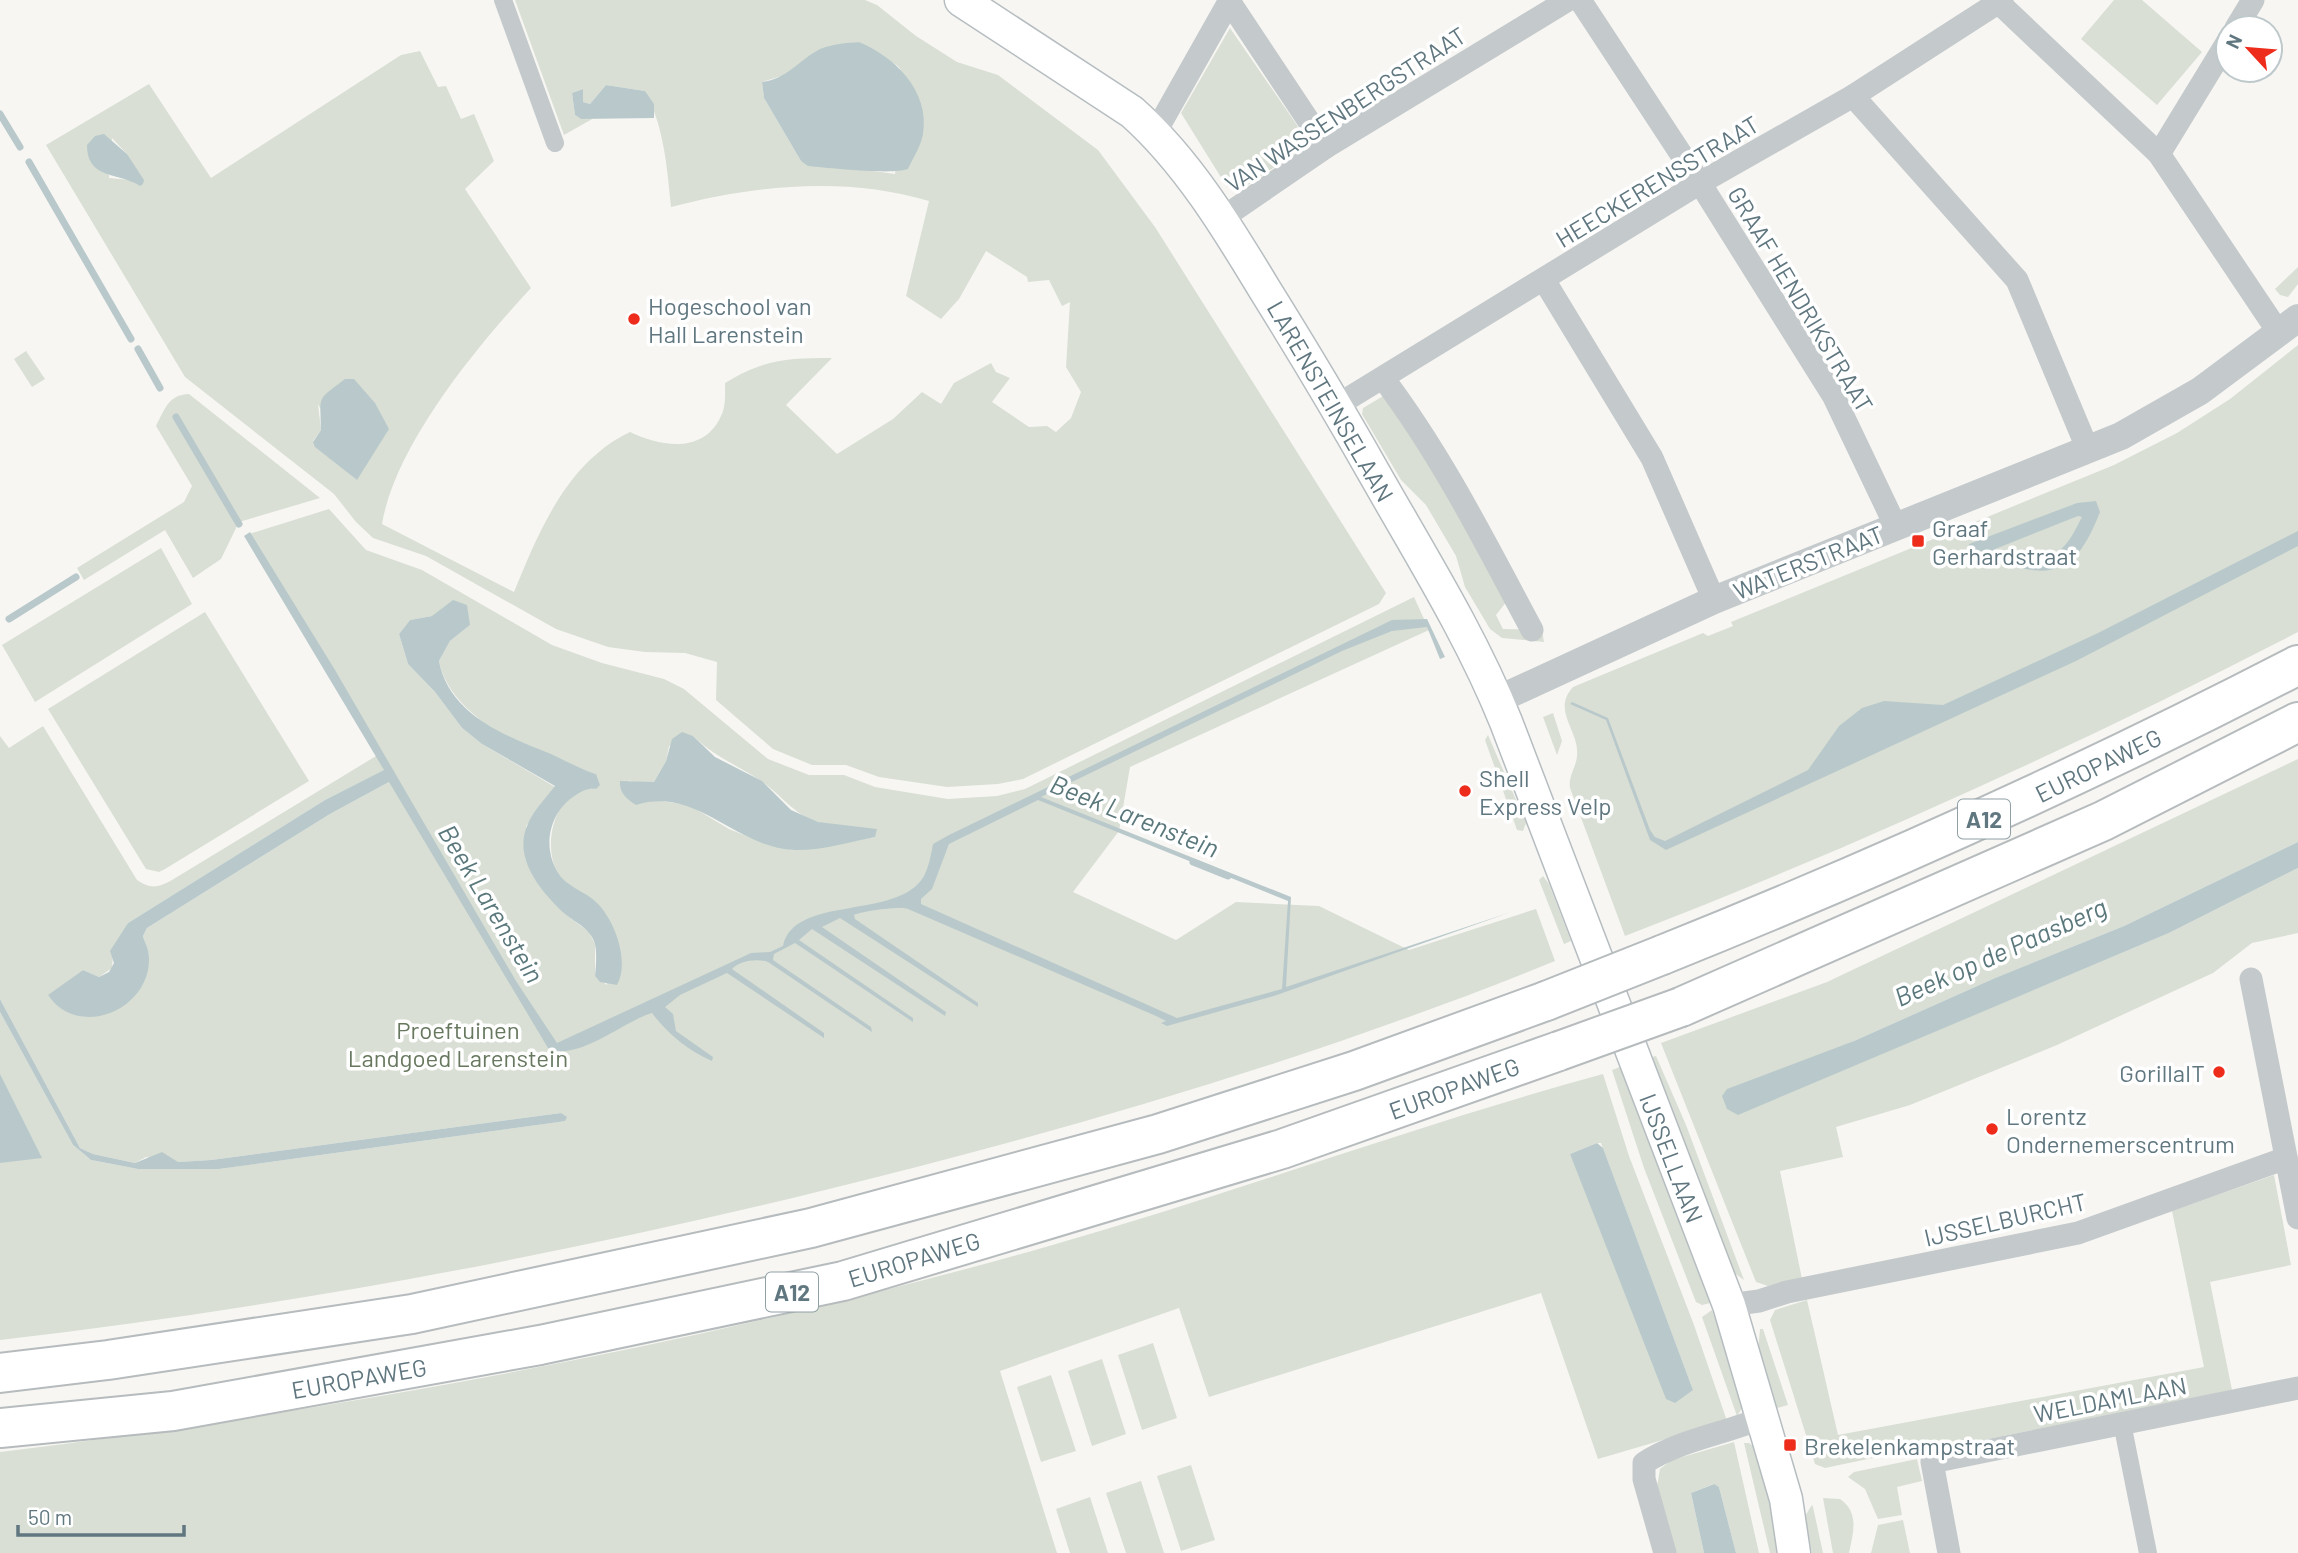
<svg xmlns="http://www.w3.org/2000/svg" width="2298" height="1553" viewBox="0 0 2298 1553" font-family="Barlow,sans-serif">
<style>
.green{fill:#d9dfd4;fill-rule:evenodd}
.water{fill:#b9c9cb;fill-rule:evenodd}
.lines{fill:none;stroke-linecap:round;stroke-linejoin:round}
.stream{stroke:#b9c9cb;stroke-width:7}
.secondary-casing{stroke:#b6bdc0;stroke-width:35}
.motorway-casing{stroke:#b6bbbd;stroke-width:42}
.pedestrian{stroke:#c4c9cb;stroke-width:18}
.minor{stroke:#c4c9cb;stroke-width:23}
.tertiary{stroke:#c4c9cb;stroke-width:28}
.secondary{stroke:#fff;stroke-width:32}
.motorway{stroke:#fff;stroke-width:38}
.motorway-bridge-casing{stroke:#b6bbbd;stroke-width:42;stroke-linecap:butt}
.motorway-bridge{stroke:#fff;stroke-width:38}
.poi-dot{fill:#ee2c1b;stroke:#fff;stroke-width:2.5}
.labels{text-anchor:middle;dominant-baseline:central;stroke-width:7;stroke-linejoin:round;paint-order:stroke}
.shield{fill:#fff;stroke:#90a0a6;stroke-width:2}
.shield-label{font-size:23px;font-weight:bold;fill:#607780}
.street-label{font-size:24px;fill:#607780;stroke:#fff}
.poi-label{font-size:24px;fill:#607780;stroke:#fff;text-anchor:start}
.park-label{font-size:24px;fill:#67785f;stroke:#fff}
.water-label{font-size:26px;font-style:italic;fill:#5a787c;stroke:#fff}
</style>
<rect width="100%" height="100%" fill="#f7f6f3"/>
<g class="green">
<path d="M515 0H865L877 5 916 36 957 62 998 75 1098 150 1155 227 1386 593 1379 604 1023 779 998 784 947 787 879 777 846 765H812L773 749 716 700 717 662 685 653 645 652 608 647 556 629 426 556 373 538 356 522 334 494 185 377 46 145 149 84 211 178 401 55 420 51 438 87 446 86 461 119 474 114 494 161 465 189 531 288C477 346 395 445 382 524L514 592C539 531 567 462 630 432 661 447 704 454 721 416 726 407 725 393 725 383 764 359 788 358 832 358L786 405 837 454 893 419 922 392 941 404 954 383 991 363 996 372 1010 378 992 402 1029 427 1047 426 1056 432 1071 418 1081 392 1066 367 1070 302 1062 306 1049 280 1028 282 1027 277 986 251 959 299 941 319 906 296 929 201C846 176 754 185 671 207 667 166 664 127 645 91L606 85 590 104 583 102V89L572 93 575 115 581 119 594 118 564 135ZM859 42 898 66 907 79 895 174 801 161 764 98 762 82 788 74 820 50ZM112 138 127 154 140 186 131 180 109 178ZM318 404 357 480 313 441 321 430Z"/>
<polygon points="2114,0 2142,0 2202,52 2157,105 2081,39"/>
<polygon points="1230,28 1301,131 1299,151 1240,190 1227,187 1181,113"/>
<polygon points="2298,267 2298,284 2288,297 2280,295 2275,289"/>
<path d="M2298 345V632C2079 745 1855 847 1625 936L1570 788C1568 776 1576 768 1577 756 1580 731 1551 711 1573 687L1703 633 1708 636 1733 626 1731 622 2114 465 2177 433 2230 399Z"/>
<polygon points="26,351 45,379 32,387 14,359"/>
<path d="M189 394 320 498 239 522 221 559 193 578 165 530 84 580 77 568 184 502 192 486 156 426C165 409 168 395 189 394Z"/>
<polygon points="1385,395 1470,530 1507,601 1496,615 1503,629 1542,630 1544,642 1502,638 1490,629 1465,587 1456,556 1426,505 1401,480 1362,414 1363,408"/>
<path d="M329 509 366 550 422 570 552 645 602 663 664 679 684 689 768 759 809 775H844L875 787 948 799 997 796 1025 789 1414 597 1429 630 1130 767 1119 831 1073 892 1176 940 1236 902 1319 906 1409 950 1536 909 1555 961C1316 1058 1067 1131 817 1192 546 1258 277 1308 0 1340V1012L73 1145 91 1160 138 1169H219L565 1121 561 1113 211 1160 178 1162 146 1157 135 1163 93 1154 80 1148 0 999V736L9 748 43 726 137 880C150 889 158 888 172 880L376 756 246 535ZM432 616 470 625 450 641 439 661C451 722 542 757 596 774V789C558 783 541 842 557 871 564 885 582 893 595 901L607 985 595 976V944L589 932 565 914 526 826 555 787 482 744 462 728 435 692 408 664 399 634 410 620ZM693 736C718 759 734 763 761 781 781 794 792 813 817 822 836 828 856 830 875 837L793 850 769 845 729 829 689 805 654 800 628 780 639 784 654 782 666 761 669 746ZM385 770 389 782 330 814 147 928 143 936 149 955 145 979 48 996 83 970 99 977 112 968 113 955 128 923 325 800Z"/>
<polygon points="161,548 192,604 35,702 2,645"/>
<polygon points="205,612 309,781 165,869 159,872 146,869 48,709"/>
<polygon points="1553,713 1562,741 1557,755 1543,717"/>
<polygon points="1488,735 1526,823 1523,831 1517,830 1485,740"/>
<polygon points="2298,759 2298,842 2124,926 1995,978 1854,1041 1727,1108 1738,1114 2169,933 2298,868 2298,933 2252,943 2213,973 2057,1045 1910,1105 1836,1127 1843,1157 1780,1171 1802,1279 1768,1286 1756,1282 1661,1043 1827,982"/>
<polygon points="1543,876 1549,884 1571,941 1564,944 1539,880"/>
<polygon points="1656,1056 1686,1125 1744,1280 1733,1272 1648,1058"/>
<polygon points="1620,1067 1710,1303 1702,1305 1696,1302 1644,1168 1612,1070"/>
<path d="M1603 1074 1629 1156 1694 1325 1727 1421 1724 1422 1598 1459 1541 1293 1209 1397 1179 1308 1000 1371 1057 1553H0V1452C354 1408 705 1344 1049 1246 1235 1193 1416 1125 1603 1074ZM1597 1143H1601L1693 1390 1570 1154Z"/>
<polygon points="2274,1175 2291,1265 2210,1282 2232,1390 1929,1451 1920,1448 1825,1468 1815,1464 1770,1320 1775,1310 1807,1300 1838,1435 2204,1367 2172,1211"/>
<polygon points="1712,1310 1742,1396 1742,1408 1737,1416 1702,1317"/>
<polygon points="1760,1329 1763,1329 1788,1405 1777,1408 1758,1352"/>
<polygon points="1153,1343 1177,1418 1142,1430 1118,1355"/>
<polygon points="1102,1359 1126,1434 1092,1446 1068,1371"/>
<polygon points="1051,1375 1076,1451 1041,1462 1017,1387"/>
<polygon points="1734,1442 1759,1553 1736,1553 1719,1487 1713,1484 1691,1493 1704,1553 1673,1553 1657,1487 1660,1469 1672,1460"/>
<polygon points="1744,1443 1749,1443 1759,1451 1782,1553 1770,1553"/>
<polygon points="1917,1459 1922,1481 1897,1487 1902,1515 1878,1519 1865,1489 1848,1477 1854,1472"/>
<polygon points="1191,1465 1215,1540 1181,1551 1157,1476"/>
<polygon points="1141,1481 1164,1553 1126,1553 1106,1493"/>
<polygon points="1090,1497 1108,1553 1070,1553 1056,1509"/>
<path d="M1823 1498 1840 1499C1860 1513 1853 1533 1849 1553H1833Z"/>
<polygon points="1812,1505 1813,1507 1823,1553 1812,1553 1805,1516"/>
<polygon points="1903,1520 1910,1553 1871,1553 1878,1525"/>
</g>
<g class="water">
<path d="M859 42C895 57 930 91 923 134 921 146 913 158 908 169 893 175 830 168 808 166L801 161 764 98 762 82C787 79 799 60 820 49 833 44 846 43 859 42Z"/>
<polygon points="606,85 645,91 654,104 654,118 581,119 575,115 572,93 583,89 583,102 590,104"/>
<path d="M104 134 127 154 144 180 143 184 140 186C119 172 87 180 87 145L95 136Z"/>
<path d="M345 379H354L375 403 389 429 357 480 315 447 313 442 321 430C321 394 315 402 345 379Z"/>
<path d="M2096 501 2100 512C2078 568 2057 582 2001 562 1990 559 1979 558 1969 553V544L2077 503ZM2078 516 2082 517C2076 528 2070 542 2060 550 2043 563 2012 559 1995 549Z"/>
<polygon points="2298,531 2298,546 2076,661 1666,850 1650,840 1606,720 1570,704 1572,702 1608,718 1650,830 1655,837 1665,841 1808,770 1839,726 1862,708 1884,701 1943,705 2098,633"/>
<path d="M250 532 335 670 516 981 557 1043 751 953 770 952 783 946C794 894 898 921 924 876 929 866 931 855 933 844L949 835 1392 620 1427 619 1445 657 1440 659 1427 627 1392 631 1342 651 1041 797 1291 897 1286 987 1511 912 1274 996 1167 1026 1161 1023 1166 1021 1156 1016 908 909C899 906 864 911 854 915L855 919 978 1003V1007L840 918 822 927 946 1012 945 1016 812 929 799 940 913 1018V1022L795 943 774 954 773 960 871 1027 872 1032 768 962C757 958 739 961 732 969L824 1033V1038L727 973 680 995 665 1007 673 1014 676 1031 713 1057 712 1061C688 1051 667 1033 652 1013 624 1021 576 1063 548 1048L389 782 330 814 147 928 143 936C145 943 149 950 149 957 151 1010 78 1040 48 995L83 970 99 977 109 972 114 963 110 951 128 923 325 800 384 770 244 536ZM1038 800 1288 901 1282 989 1177 1018 921 904V899L932 889 949 844Z"/>
<path d="M453 600 467 605 470 625 450 641 439 661C449 715 506 736 551 754 566 761 580 769 596 774L600 785 596 789C588 788 582 791 576 795 550 811 542 845 557 871 566 887 583 890 595 901 615 919 630 962 617 985L600 982 595 976C596 966 597 954 595 944 591 929 576 923 565 914 542 893 513 859 527 826 532 812 546 798 555 786L482 744 462 728 435 692 408 664 399 634 410 620 432 616Z"/>
<path d="M682 732 693 736 715 757 762 781 791 810 818 822 877 829 875 837C849 842 821 851 794 850 734 847 697 786 636 805 627 799 619 793 620 781L654 782 666 761 672 739Z"/>
<polygon points="2298,842 2298,868 2169,933 1738,1115 1727,1109 1722,1096 1727,1089 1854,1041 1995,978 2124,926"/>
<polygon points="0,999 80,1148 93,1154 135,1163 162,1152 178,1162 211,1160 561,1113 567,1117 565,1121 559,1122 219,1169 138,1169 91,1160 73,1145 0,1012"/>
<polygon points="0,1074 42,1158 0,1163"/>
<polygon points="1597,1143 1603,1148 1693,1390 1675,1403 1666,1399 1570,1154"/>
<polygon points="1714,1484 1719,1487 1736,1553 1704,1553 1691,1493"/>
</g>
<g class="lines">
<g class="stream">
<polyline points="0,114 20,147"/>
<polyline points="29,162 131,339"/>
<polyline points="138,349 160,388"/>
<polyline points="176,417 239,524"/>
<polyline points="9,619 76,577"/>
<polyline points="1193,862 1228,876"/>
</g>
<defs>
<path id="secondary" d="M961 0 1132 112C1187 161 1227 227 1265 290 1303 351 1339 411 1374 473 1420 554 1471 635 1506 722L1729 1305 1786 1499 1794 1553"/>
<g id="motorway">
<path d="M1662 955C1879 868 2091 772 2298 665"/>
<polyline points="1681,1007 2103,821 2298,722"/>
<polyline points="0,1373 108,1360 412,1314 811,1228 1158,1134 1354,1071 1546,1001"/>
<polyline points="0,1428 173,1411 540,1345 843,1281 1282,1149 1559,1051"/>
</g>
</defs>
<use href="#secondary" class="secondary-casing"/>
<use href="#motorway" class="motorway-casing"/>
<g class="pedestrian">
<polyline points="503,0 555,143"/>
<polyline points="2122,1423 2148,1553"/>
</g>
<g class="minor">
<polyline points="1580,0 1700,183 1834,397 1896,527"/>
<polyline points="1229,1 1326,147"/>
<polyline points="2000,4 2159,154 2279,333"/>
<polyline points="2236,28 2253,0"/>
<polyline points="1853,96 2017,280 2088,450"/>
<polyline points="1155,133 1230,0"/>
<polyline points="2159,154 2228,41"/>
<polyline points="1221,219 1326,147 1568,0"/>
<polyline points="1544,280 1652,458 1714,600"/>
<path d="M1383 378C1442 456 1486 544 1532 630"/>
<polyline points="1336,406 1700,183 1853,96 2002,0"/>
<polyline points="2251,979 2298,1218"/>
<polyline points="1729,1305 1759,1301 1787,1292 2078,1233 2286,1158"/>
<path d="M1665 1553 1644 1479V1463C1679 1440 1725 1434 1764 1417"/>
<polyline points="1949,1553 1932,1462 2298,1388"/>
</g>
<polyline class="tertiary" points="1497,700 1714,600 2121,436 2200,391 2298,318"/>
<use href="#secondary" class="secondary"/>
<use href="#motorway" class="motorway"/>
<defs>
<g id="motorway-bridge">
<polyline points="1546,1001 1662,955"/>
<polyline points="1559,1051 1681,1007"/>
</g>
</defs>
<use href="#motorway-bridge" class="motorway-bridge-casing"/>
<use href="#motorway-bridge" class="motorway-bridge"/>
</g>
<g class="poi-dot">
<circle cx="634" cy="319" r="7"/>
<rect x="1911" y="534" width="14" height="14" rx="3.5"/>
<circle cx="1465" cy="791" r="7"/>
<circle cx="2219" cy="1072" r="7"/>
<circle cx="1992" cy="1129" r="7"/>
<rect x="1783" y="1438" width="14" height="14" rx="3.5"/>
</g>
<g class="labels">
<g class="shield">
<rect x="1958" y="799.5" width="52" height="39" rx="5"/>
<rect x="766" y="1272.5" width="52" height="39" rx="5"/>
</g>
<g class="shield-label">
<text x="1984" y="819">A12</text>
<text x="792" y="1292">A12</text>
</g>
<g class="street-label">
<text transform="translate(1345 109) rotate(-33)">VAN WASSENBERGSTRAAT</text>
<text transform="translate(1657 181) rotate(-31)">HEECKERENSSTRAAT</text>
<text transform="translate(1801 299) rotate(59)">GRAAF HENDRIKSTRAAT</text>
<text transform="translate(1331 401) rotate(60)">LARENSTEINSELAAN</text>
<text transform="translate(1808 562) rotate(-22)">WATERSTRAAT</text>
<text transform="translate(2098 765) rotate(-26)">EUROPAWEG</text>
<text transform="translate(1454 1088) rotate(-20)">EUROPAWEG</text>
<text transform="translate(1672 1158) rotate(69)">IJSSELLAAN</text>
<text transform="translate(2005 1219) rotate(-13)">IJSSELBURCHT</text>
<text transform="translate(914 1259) rotate(-17)">EUROPAWEG</text>
<text transform="translate(359 1378) rotate(-10)">EUROPAWEG</text>
<text transform="translate(2110 1399) rotate(-11)">WELDAMLAAN</text>
</g>
<g class="poi-label">
<text x="648" y="305">Hogeschool van<tspan x="648" dy="28">Hall Larenstein</tspan></text>
<text x="1932" y="527">Graaf<tspan x="1932" dy="28">Gerhardstraat</tspan></text>
<text x="1479" y="777">Shell<tspan x="1479" dy="28">Express Velp</tspan></text>
<text x="2205" y="1072" text-anchor="end">GorillaIT</text>
<text x="2006" y="1115">Lorentz<tspan x="2006" dy="28">Ondernemerscentrum</tspan></text>
<text x="1804" y="1445">Brekelenkampstraat</text>
</g>
<g class="park-label">
<text x="458" y="1029">Proeftuinen<tspan x="458" dy="28">Landgoed Larenstein</tspan></text>
</g>
<g class="water-label">
<text transform="translate(1135 815) rotate(22)">Beek Larenstein</text>
<text transform="translate(492 903) rotate(59)">Beek Larenstein</text>
<text transform="translate(2000 951) rotate(-24)">Beek op de Paasberg</text>
</g>
</g>
<g transform="translate(2249 49) rotate(296)"><circle r="33" fill="#ffffff" stroke="#bfc9cc" stroke-width="2"/>
<path d="M0-5L12 26L0 18L-12 26Z" fill="#ee2c1b"/>
<text y="-10" font-size="19" font-weight="bold" text-anchor="middle" fill="#607780">N</text>
</g>
<path d="M18 1525v10h166v-10" fill="none" stroke="#607780" stroke-width="3.5"/>
<text x="28" y="1525" font-size="21" fill="#607780" stroke="#ffffff" stroke-width="5" paint-order="stroke">50 m</text>
</svg>
